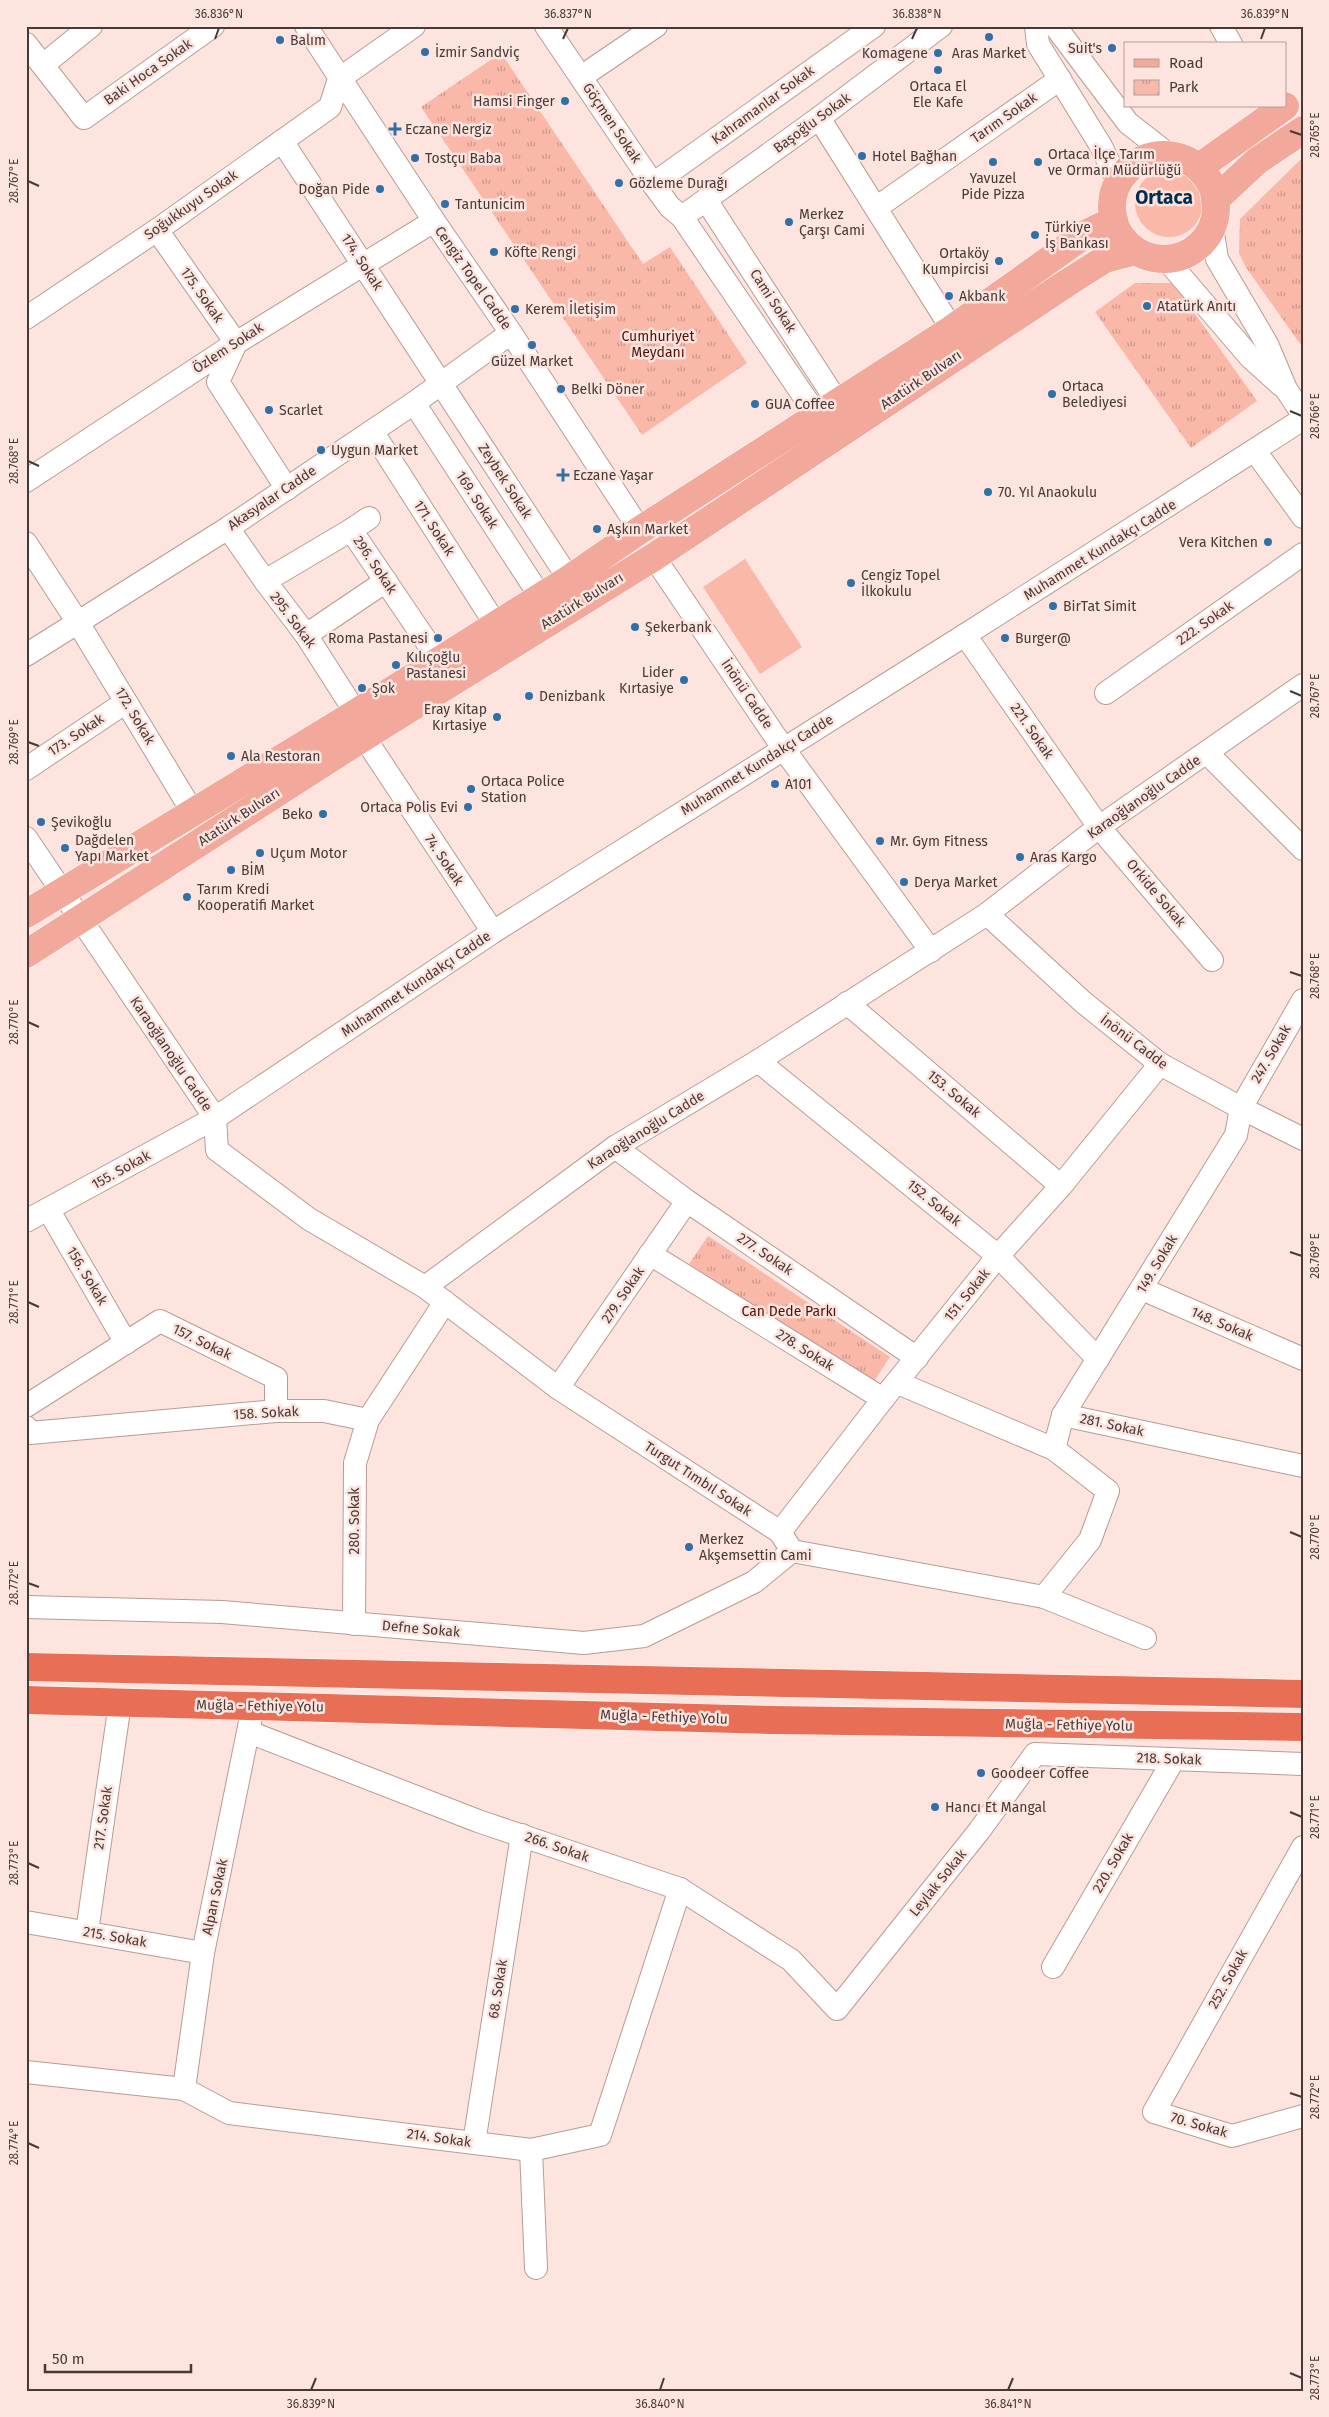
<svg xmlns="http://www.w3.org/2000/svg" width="1329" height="2417" viewBox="0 0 1329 2417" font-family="'Fira Sans',sans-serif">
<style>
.grass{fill:#fab8a9}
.park{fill:url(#park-tufts)}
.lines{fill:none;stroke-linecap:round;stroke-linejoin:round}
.minor-casing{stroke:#b99b94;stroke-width:24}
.major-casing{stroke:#fff;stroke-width:29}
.highway-casing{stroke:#fff;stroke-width:29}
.minor{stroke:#fff;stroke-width:22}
.major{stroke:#f2a89a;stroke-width:28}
.highway{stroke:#e96e56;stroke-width:28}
.ticks{fill:none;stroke:#463936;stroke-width:2}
.poi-dot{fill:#2f70a6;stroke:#fee4de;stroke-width:2}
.labels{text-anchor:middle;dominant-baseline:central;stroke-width:5;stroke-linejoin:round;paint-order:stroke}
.poi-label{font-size:14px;fill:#463936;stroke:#fee4de;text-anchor:start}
.street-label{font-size:14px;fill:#463936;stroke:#fee4de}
.park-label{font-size:14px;fill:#550e03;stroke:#fee4de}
.district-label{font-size:19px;font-weight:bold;fill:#002e51;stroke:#fee4de}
.neatline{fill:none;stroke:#463936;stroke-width:2}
.ticks-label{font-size:12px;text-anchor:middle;fill:#463936}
</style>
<defs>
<pattern id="park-tufts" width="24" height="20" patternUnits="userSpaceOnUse" patternTransform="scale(1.25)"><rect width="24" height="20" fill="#fab8a9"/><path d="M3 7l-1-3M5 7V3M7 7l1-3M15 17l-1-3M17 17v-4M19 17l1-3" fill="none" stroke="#cc978a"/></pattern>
</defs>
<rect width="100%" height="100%" fill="#fee4de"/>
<g class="grass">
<circle cx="1169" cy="203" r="34"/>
<polygon points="745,559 802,647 760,674 703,587"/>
</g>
<g class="park">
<polygon points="501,53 643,264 670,247 747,363 642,435 421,107"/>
<polygon points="1303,157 1303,348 1245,266 1239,253 1240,219"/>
<polygon points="1135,283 1173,283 1257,401 1191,448 1095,312"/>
<polygon points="708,1236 890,1357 871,1386 689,1264"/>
</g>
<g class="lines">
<defs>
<g id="minor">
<polyline points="306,26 434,221 511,333 640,530"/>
<polyline points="546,26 653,184 670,207 682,217 818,417"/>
<polyline points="1036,26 1038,44 1101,146 1118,182"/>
<polyline points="1055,26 1128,123 1169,155"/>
<polyline points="1221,26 1231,44"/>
<polyline points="26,44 84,118 213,26"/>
<polyline points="43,65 91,26"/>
<polyline points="581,77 656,26"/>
<polyline points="819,118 952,329"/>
<polyline points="282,141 569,579"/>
<polyline points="653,184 874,26"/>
<polyline points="706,200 838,403"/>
<polyline points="876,208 1060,79"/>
<polyline points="682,217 819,118 941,26"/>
<polyline points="1212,227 1217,259 1267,344 1286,389 1303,415"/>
<polyline points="157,230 236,343 218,382 287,489"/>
<polyline points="1166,259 1250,357 1281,385"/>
<polyline points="26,318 157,230 330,107 339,79 414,26"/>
<polyline points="414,403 540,596"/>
<polyline points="372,431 496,625"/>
<polyline points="1255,451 1303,517"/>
<polyline points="26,481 236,343 434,221"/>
<polyline points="228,528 265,581 306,635 356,713"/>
<polyline points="351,530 369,518"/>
<polyline points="26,543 77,621 192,811"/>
<polyline points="654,557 783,748 931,951"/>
<polyline points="265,581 351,530 439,660"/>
<polyline points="306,635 386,581"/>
<polyline points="965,635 1099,827 1212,960"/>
<polyline points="26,655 228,528 414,403 511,333"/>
<polyline points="1106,693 1303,554"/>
<polyline points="364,737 493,932"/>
<polyline points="1207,753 1303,849"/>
<polyline points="26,769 126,702"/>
<polyline points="26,838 215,1118 217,1150 309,1219 425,1287 558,1388 780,1532 792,1551 1044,1597 1145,1638"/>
<polyline points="987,914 1083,1002 1160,1064 1241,1108 1303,1139"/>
<polyline points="847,1003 1061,1186"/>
<polyline points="758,1061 998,1256 1098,1359"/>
<polyline points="615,1147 687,1201 917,1358"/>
<polyline points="48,1209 126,1343"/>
<polyline points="26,1221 215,1118 493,932 965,635 1303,419"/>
<polyline points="650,1254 883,1399"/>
<polyline points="425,1287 615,1147 758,1061 987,914 1099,827 1303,685"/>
<polyline points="1142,1289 1303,1359"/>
<polyline points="898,1383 1054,1449 1063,1415 1303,1466"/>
<polyline points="558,1388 687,1201"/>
<polyline points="26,1406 160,1321 276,1378 276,1411"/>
<polyline points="1063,1415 1236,1135 1241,1108 1303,1000"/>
<polyline points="26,1427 30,1433 276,1411 324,1411 368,1420 445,1302"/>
<polyline points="780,1532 883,1399 998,1256 1061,1186 1160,1064"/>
<polyline points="1044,1597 1090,1540 1108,1491 1054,1449"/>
<polyline points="26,1607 222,1612 584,1643 644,1636 754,1582 792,1551"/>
<polyline points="354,1624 355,1463 368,1420"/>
<polyline points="249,1732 478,1821 680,1889 791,1960 837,2009 979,1831 1035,1754 1303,1764"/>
<polyline points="1303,1847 1154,2112 1232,2136 1303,2116"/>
<polyline points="26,1922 203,1953"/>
<polyline points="87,1932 120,1703"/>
<polyline points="1053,1967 1174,1759"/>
<polyline points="26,2072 184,2089 229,2113 531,2150 600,2135 680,1889"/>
<polyline points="184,2089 203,1953 251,1717"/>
<polyline points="474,2143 522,1835"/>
<polyline points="531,2150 536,2268"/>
</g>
<g id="major">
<circle cx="1164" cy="207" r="52"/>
<polyline points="1198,168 1285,106"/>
<polyline points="1215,200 1257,161 1303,130"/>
<polyline points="26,914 356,713 569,579 640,530 952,329 1087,233 1114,220"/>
<polyline points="26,954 364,737 654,557 1067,283 1105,259 1136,251"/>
</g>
<g id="highway">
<polyline points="26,1667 1303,1694"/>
<polyline points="26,1700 772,1720 1303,1727"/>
</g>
</defs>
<use href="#minor" class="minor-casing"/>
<use href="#major" class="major-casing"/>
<use href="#highway" class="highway-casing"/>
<use href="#minor" class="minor"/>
<use href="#major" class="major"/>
<use href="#highway" class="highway"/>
</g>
<path class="ticks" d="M215 39 219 28M563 39 568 28M912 39 917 28M1261 39 1265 28M1290 131 1302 135M28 181 39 186M1290 411 1302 416M28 461 39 466M1290 691 1302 696M28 742 39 746M1290 972 1302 976M28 1022 39 1027M1290 1252 1302 1256M28 1302 39 1307M1290 1532 1302 1537M28 1583 39 1587M1290 1812 1302 1817M28 1863 39 1868M1290 2093 1302 2097M28 2143 39 2148M1290 2373 1302 2378M311 2390 316 2378M660 2390 664 2378M1008 2390 1013 2378"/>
<g class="poi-dot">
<circle cx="989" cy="37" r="5"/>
<circle cx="280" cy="40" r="5"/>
<circle cx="1112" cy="48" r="5"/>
<circle cx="425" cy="52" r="5"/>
<circle cx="938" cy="53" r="5"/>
<circle cx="938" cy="70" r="5"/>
<circle cx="565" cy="101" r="5"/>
<path d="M392.5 121.5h5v5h5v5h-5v5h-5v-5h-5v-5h5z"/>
<circle cx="862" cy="156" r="5"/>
<circle cx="415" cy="158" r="5"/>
<circle cx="993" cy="162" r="5"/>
<circle cx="1038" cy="162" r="5"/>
<circle cx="619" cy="183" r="5"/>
<circle cx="380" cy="189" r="5"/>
<circle cx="445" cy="204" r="5"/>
<circle cx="789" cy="222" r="5"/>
<circle cx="1035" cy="235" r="5"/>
<circle cx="494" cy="252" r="5"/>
<circle cx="999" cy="261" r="5"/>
<circle cx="949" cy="296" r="5"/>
<circle cx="1147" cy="306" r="5"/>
<circle cx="515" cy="309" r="5"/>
<circle cx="532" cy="345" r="5"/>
<circle cx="561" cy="389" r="5"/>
<circle cx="1052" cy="394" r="5"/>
<circle cx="755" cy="404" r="5"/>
<circle cx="269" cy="410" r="5"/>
<circle cx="321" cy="450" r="5"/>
<path d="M560.5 467.5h5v5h5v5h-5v5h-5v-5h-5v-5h5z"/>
<circle cx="988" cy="492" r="5"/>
<circle cx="597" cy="529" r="5"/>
<circle cx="1268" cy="542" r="5"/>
<circle cx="851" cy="583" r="5"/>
<circle cx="1053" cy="606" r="5"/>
<circle cx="635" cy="627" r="5"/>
<circle cx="438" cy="638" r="5"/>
<circle cx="1005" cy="638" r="5"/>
<circle cx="396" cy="665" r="5"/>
<circle cx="684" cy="680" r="5"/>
<circle cx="362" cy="688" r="5"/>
<circle cx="529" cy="696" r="5"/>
<circle cx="497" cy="717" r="5"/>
<circle cx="231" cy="756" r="5"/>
<circle cx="775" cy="784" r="5"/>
<circle cx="471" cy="789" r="5"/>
<circle cx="468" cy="807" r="5"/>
<circle cx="323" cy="814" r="5"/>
<circle cx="41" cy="822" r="5"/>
<circle cx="880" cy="841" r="5"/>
<circle cx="65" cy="848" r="5"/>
<circle cx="260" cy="853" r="5"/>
<circle cx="1020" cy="857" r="5"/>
<circle cx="231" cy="870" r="5"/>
<circle cx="904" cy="882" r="5"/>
<circle cx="187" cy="897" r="5"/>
<circle cx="689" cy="1547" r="5"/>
<circle cx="981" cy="1773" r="5"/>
<circle cx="935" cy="1807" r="5"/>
</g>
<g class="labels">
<g class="poi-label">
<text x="290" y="40">Balım</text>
<text x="1102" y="48" text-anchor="end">Suit's</text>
<text x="435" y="52">İzmir Sandviç</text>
<text x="928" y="53" text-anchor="end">Komagene</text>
<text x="989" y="53" text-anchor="middle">Aras Market</text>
<text x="938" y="86" text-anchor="middle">Ortaca El<tspan x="938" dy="16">Ele Kafe</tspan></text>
<text x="555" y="101" text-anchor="end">Hamsi Finger</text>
<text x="405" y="129">Eczane Nergiz</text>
<text x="1048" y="154">Ortaca İlçe Tarım<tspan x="1048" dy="16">ve Orman Müdürlüğü</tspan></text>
<text x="872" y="156">Hotel Bağhan</text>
<text x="425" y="158">Tostçu Baba</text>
<text x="993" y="178" text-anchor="middle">Yavuzel<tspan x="993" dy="16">Pide Pizza</tspan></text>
<text x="629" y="183">Gözleme Durağı</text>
<text x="370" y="189" text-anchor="end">Doğan Pide</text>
<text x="455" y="204">Tantunicim</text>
<text x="799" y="214">Merkez<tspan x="799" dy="16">Çarşı Cami</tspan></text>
<text x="1045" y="227">Türkiye<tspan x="1045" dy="16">İş Bankası</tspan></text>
<text x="504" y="252">Köfte Rengi</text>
<text x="989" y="253" text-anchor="end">Ortaköy<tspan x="989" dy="16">Kumpircisi</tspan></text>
<text x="959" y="296">Akbank</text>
<text x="1157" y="306">Atatürk Anıtı</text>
<text x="525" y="309">Kerem İletişim</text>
<text x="532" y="361" text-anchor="middle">Güzel Market</text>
<text x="1062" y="386">Ortaca<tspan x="1062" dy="16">Belediyesi</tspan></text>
<text x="571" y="389">Belki Döner</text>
<text x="765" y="404">GUA Coffee</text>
<text x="279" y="410">Scarlet</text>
<text x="331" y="450">Uygun Market</text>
<text x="573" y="475">Eczane Yaşar</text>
<text x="998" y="492">70. Yıl Anaokulu</text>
<text x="607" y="529">Aşkın Market</text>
<text x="1258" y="542" text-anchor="end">Vera Kitchen</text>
<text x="861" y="575">Cengiz Topel<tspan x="861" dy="16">İlkokulu</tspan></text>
<text x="1063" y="606">BirTat Simit</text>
<text x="645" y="627">Şekerbank</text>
<text x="428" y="638" text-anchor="end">Roma Pastanesi</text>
<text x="1015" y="638">Burger@</text>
<text x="406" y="657">Kılıçoğlu<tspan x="406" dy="16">Pastanesi</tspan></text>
<text x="674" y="672" text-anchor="end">Lider<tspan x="674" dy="16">Kırtasiye</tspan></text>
<text x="372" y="688">Şok</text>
<text x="539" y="696">Denizbank</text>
<text x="487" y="709" text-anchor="end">Eray Kitap<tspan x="487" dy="16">Kırtasiye</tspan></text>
<text x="241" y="756">Ala Restoran</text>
<text x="481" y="781">Ortaca Police<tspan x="481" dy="16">Station</tspan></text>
<text x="785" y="784">A101</text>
<text x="458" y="807" text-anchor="end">Ortaca Polis Evi</text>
<text x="313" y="814" text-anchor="end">Beko</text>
<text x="51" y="822">Şevikoğlu</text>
<text x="75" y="840">Dağdelen<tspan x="75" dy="16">Yapı Market</tspan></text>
<text x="890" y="841">Mr. Gym Fitness</text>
<text x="270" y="853">Uçum Motor</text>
<text x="1030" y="857">Aras Kargo</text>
<text x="241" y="870">BİM</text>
<text x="914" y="882">Derya Market</text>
<text x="197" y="889">Tarım Kredi<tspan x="197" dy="16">Kooperatifi Market</tspan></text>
<text x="699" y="1539">Merkez<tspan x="699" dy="16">Akşemsettin Cami</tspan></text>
<text x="991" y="1773">Goodeer Coffee</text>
<text x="945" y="1807">Hancı Et Mangal</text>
</g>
<g class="street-label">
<text transform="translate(148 72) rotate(-35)">Baki Hoca Sokak</text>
<text transform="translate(763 105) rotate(-36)">Kahramanlar Sokak</text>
<text transform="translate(1004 118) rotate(-35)">Tarım Sokak</text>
<text transform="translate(612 123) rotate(56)">Göçmen Sokak</text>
<text transform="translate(812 123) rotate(-36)">Başoğlu Sokak</text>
<text transform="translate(191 205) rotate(-35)">Soğukkuyu Sokak</text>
<text transform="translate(362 262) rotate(57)">174. Sokak</text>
<text transform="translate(473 278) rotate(55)">Cengiz Topel Cadde</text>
<text transform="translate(202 295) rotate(55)">175. Sokak</text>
<text transform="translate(773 301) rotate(57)">Cami Sokak</text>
<text transform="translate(228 348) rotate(-33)">Özlem Sokak</text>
<text transform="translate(921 380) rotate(-34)">Atatürk Bulvarı</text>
<text transform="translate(505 481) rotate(57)">Zeybek Sokak</text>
<text transform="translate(272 498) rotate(-34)">Akasyalar Cadde</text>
<text transform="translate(477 500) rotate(57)">169. Sokak</text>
<text transform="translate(434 528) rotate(57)">171. Sokak</text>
<text transform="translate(1100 550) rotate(-32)">Muhammet Kundakçı Cadde</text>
<text transform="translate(375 565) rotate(56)">296. Sokak</text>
<text transform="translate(582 601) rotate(-32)">Atatürk Bulvarı</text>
<text transform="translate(293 620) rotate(53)">295. Sokak</text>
<text transform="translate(1205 623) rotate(-35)">222. Sokak</text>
<text transform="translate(747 694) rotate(56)">İnönü Cadde</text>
<text transform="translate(135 716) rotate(59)">172. Sokak</text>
<text transform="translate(1032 731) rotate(55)">221. Sokak</text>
<text transform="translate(76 735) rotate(-34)">173. Sokak</text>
<text transform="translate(757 765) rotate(-32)">Muhammet Kundakçı Cadde</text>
<text transform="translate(1144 797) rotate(-35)">Karaoğlanoğlu Cadde</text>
<text transform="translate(239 817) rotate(-33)">Atatürk Bulvarı</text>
<text transform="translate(444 860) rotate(56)">74. Sokak</text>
<text transform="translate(1156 893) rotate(50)">Orkide Sokak</text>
<text transform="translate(416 984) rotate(-34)">Muhammet Kundakçı Cadde</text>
<text transform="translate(1134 1042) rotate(37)">İnönü Cadde</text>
<text transform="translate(171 1054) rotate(56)">Karaoğlanoğlu Cadde</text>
<text transform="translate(1271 1054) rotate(-60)">247. Sokak</text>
<text transform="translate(954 1094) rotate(40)">153. Sokak</text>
<text transform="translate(646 1130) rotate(-32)">Karaoğlanoğlu Cadde</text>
<text transform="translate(121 1170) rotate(-29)">155. Sokak</text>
<text transform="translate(934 1203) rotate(39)">152. Sokak</text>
<text transform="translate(765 1254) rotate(34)">277. Sokak</text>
<text transform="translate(1157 1264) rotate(-59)">149. Sokak</text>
<text transform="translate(87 1276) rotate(59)">156. Sokak</text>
<text transform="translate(623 1295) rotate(-56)">279. Sokak</text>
<text transform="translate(967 1295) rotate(-51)">151. Sokak</text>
<text transform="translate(1222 1324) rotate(23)">148. Sokak</text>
<text transform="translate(202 1342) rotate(26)">157. Sokak</text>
<text transform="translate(805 1350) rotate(32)">278. Sokak</text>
<text transform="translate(266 1413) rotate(-3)">158. Sokak</text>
<text transform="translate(1112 1425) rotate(12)">281. Sokak</text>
<text transform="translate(698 1479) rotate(33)">Turgut Tımbıl Sokak</text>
<text transform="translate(354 1521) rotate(-90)">280. Sokak</text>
<text transform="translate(421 1629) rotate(5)">Defne Sokak</text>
<text transform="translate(260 1706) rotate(1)">Muğla - Fethiye Yolu</text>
<text transform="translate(664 1717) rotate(2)">Muğla - Fethiye Yolu</text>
<text transform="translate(1069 1725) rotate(1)">Muğla - Fethiye Yolu</text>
<text transform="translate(1169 1759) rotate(2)">218. Sokak</text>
<text transform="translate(103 1818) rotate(-82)">217. Sokak</text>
<text transform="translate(557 1847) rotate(19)">266. Sokak</text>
<text transform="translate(1113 1863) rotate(-60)">220. Sokak</text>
<text transform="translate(938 1883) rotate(-51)">Leylak Sokak</text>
<text transform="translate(215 1897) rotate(-78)">Alpan Sokak</text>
<text transform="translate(115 1937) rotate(10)">215. Sokak</text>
<text transform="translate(1228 1979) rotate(-61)">252. Sokak</text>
<text transform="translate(498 1989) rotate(-81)">68. Sokak</text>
<text transform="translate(1199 2125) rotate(16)">70. Sokak</text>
<text transform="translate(439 2138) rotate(8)">214. Sokak</text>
</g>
<g class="park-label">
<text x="658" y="336">Cumhuriyet<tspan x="658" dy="16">Meydanı</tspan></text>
<text x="789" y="1311">Can Dede Parkı</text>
</g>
<g class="district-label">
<text x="1164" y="197">Ortaca</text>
</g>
</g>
<rect width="1329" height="2417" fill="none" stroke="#fee4de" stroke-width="55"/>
<rect x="1124" y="42" width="162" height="65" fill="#fee4de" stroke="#b4a09b"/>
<rect x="1134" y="59" width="25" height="8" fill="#f2a89a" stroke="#b4a09b"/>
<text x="1169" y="68" font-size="15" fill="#463936">Road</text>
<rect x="1134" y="80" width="25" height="15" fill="url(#park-tufts)" stroke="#b4a09b"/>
<text x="1169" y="92" font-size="15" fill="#463936">Park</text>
<path d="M45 2364v8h146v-8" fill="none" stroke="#463936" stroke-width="2.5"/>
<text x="52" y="2364" font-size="15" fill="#463936" stroke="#fee4de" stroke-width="4" paint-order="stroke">50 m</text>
<rect x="28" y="28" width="1274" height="2362" class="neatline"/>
<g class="ticks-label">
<text x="219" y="18">36.836°N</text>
<text x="568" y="18">36.837°N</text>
<text x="917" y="18">36.838°N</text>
<text x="1265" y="18">36.839°N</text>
<text transform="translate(1315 135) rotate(-90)" y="4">28.765°E</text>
<text transform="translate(14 181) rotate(-90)" y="4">28.767°E</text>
<text transform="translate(1315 416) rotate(-90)" y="4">28.766°E</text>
<text transform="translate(14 461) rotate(-90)" y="4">28.768°E</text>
<text transform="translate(1315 696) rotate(-90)" y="4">28.767°E</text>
<text transform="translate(14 742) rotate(-90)" y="4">28.769°E</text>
<text transform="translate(1315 976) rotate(-90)" y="4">28.768°E</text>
<text transform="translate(14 1022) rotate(-90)" y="4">28.770°E</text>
<text transform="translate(1315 1256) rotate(-90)" y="4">28.769°E</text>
<text transform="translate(14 1302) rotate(-90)" y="4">28.771°E</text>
<text transform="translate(1315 1537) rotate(-90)" y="4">28.770°E</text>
<text transform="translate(14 1583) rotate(-90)" y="4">28.772°E</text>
<text transform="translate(1315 1817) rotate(-90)" y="4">28.771°E</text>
<text transform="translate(14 1863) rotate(-90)" y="4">28.773°E</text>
<text transform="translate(1315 2097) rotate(-90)" y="4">28.772°E</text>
<text transform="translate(14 2143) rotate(-90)" y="4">28.774°E</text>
<text transform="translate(1315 2378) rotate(-90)" y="4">28.773°E</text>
<text x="311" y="2408">36.839°N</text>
<text x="660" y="2408">36.840°N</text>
<text x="1008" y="2408">36.841°N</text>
</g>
</svg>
